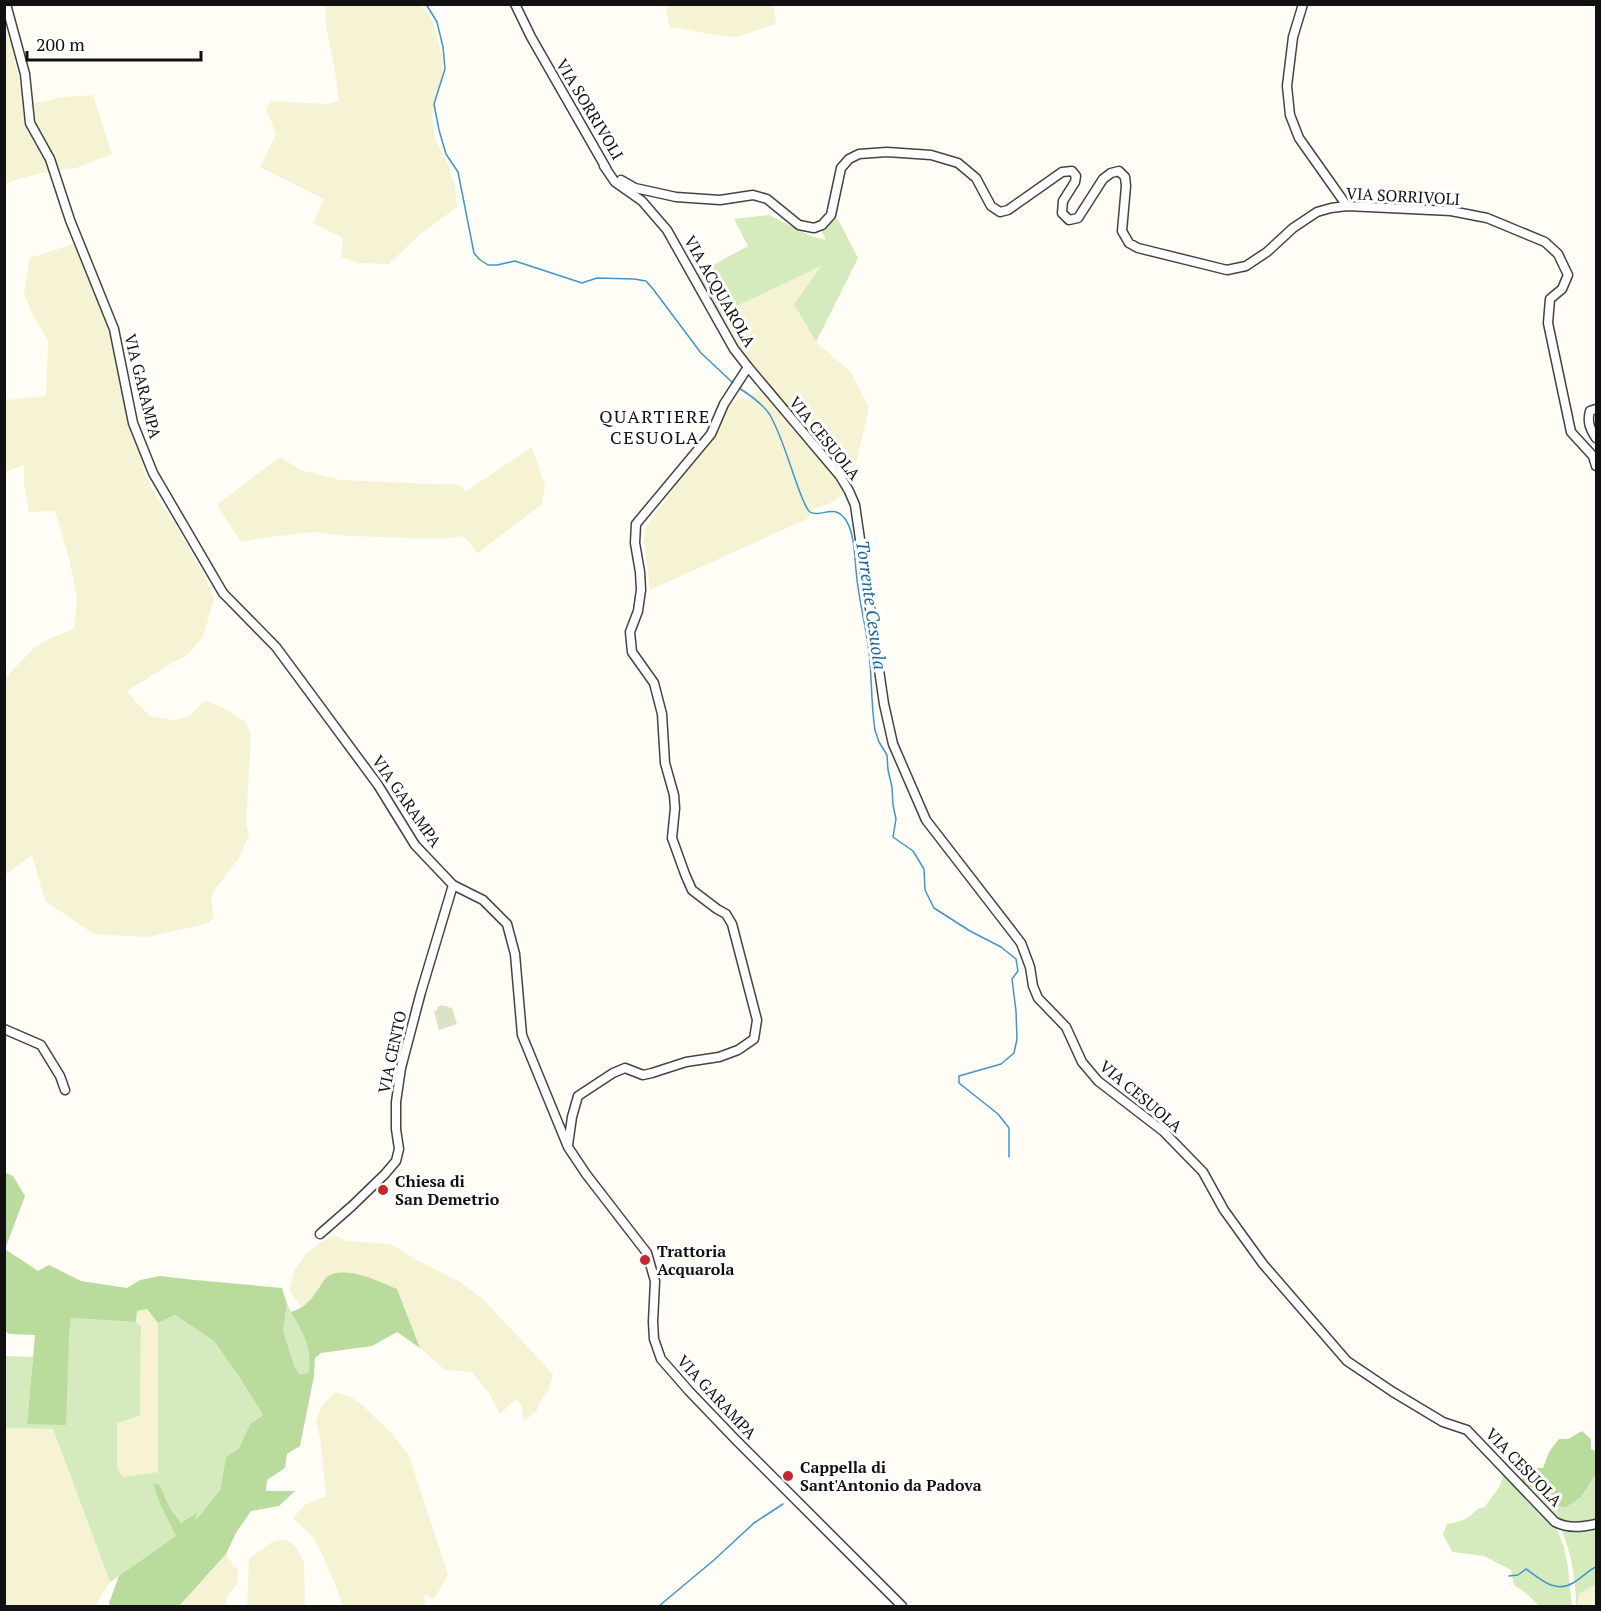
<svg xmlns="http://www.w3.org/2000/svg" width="1601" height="1611" viewBox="0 0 1601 1611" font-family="'PT Serif',serif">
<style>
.farmland{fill:#f6f3d4}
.green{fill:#d5ebbd}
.forest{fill:#b9dc9c}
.cemetery{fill:#d9e3c4}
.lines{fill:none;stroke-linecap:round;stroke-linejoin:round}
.stream{stroke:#3f96cf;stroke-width:1.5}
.minor-casing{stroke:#444;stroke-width:11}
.minor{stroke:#fff;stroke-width:8}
.poi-dot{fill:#c4262e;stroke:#fff;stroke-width:2}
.labels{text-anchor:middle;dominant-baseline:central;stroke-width:6;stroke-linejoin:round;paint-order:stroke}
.street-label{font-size:16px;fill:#111;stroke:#fff}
.poi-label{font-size:16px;font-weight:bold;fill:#111;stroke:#fff;text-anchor:start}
.neighbourhood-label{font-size:18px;letter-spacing:1.5px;fill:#111;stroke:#fff}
.water-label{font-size:18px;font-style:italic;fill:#1768a6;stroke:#fff}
</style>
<rect width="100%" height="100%" fill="#fffdf5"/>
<g class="farmland">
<polygon points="325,5 421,5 432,20 443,59 442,78 432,114 435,139 447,162 455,186 457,207 417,237 389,264 359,263 341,257 343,238 313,223 324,199 260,167 276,134 266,108 272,101 326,104 339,101 335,71 326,27"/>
<polygon points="665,5 774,5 776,24 737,37 715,35 680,28 670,28"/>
<polygon points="4,18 25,105 65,97 93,95 112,154 76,168 41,173 19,179 5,184"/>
<polygon points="76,243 105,318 146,476 154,493 178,529 206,580 214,599 203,637 186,656 172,663 127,691 135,701 150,716 173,720 188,717 205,701 222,707 246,722 251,735 246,824 249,835 239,858 215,889 211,900 214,917 209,923 148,937 94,934 45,901 32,855 5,875 5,680 13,670 34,648 51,638 74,629 77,599 69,558 55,511 29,512 24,484 24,465 5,472 5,400 46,396 48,341 32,314 24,293 30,258"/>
<polygon points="822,265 794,304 816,342 851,372 869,408 852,480 846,481 742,353 718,315"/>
<polygon points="762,387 840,482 845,493 829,504 813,509 807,519 650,590 644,542 645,529 714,432 728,398 735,403 741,397 747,401"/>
<polygon points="532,447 545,486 542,504 478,553 463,536 442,539 351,536 312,532 261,538 241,542 217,505 280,457 301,470 341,480 460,485 465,492"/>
<polygon points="335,1235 346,1241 391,1244 413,1258 460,1282 482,1298 553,1374 548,1392 541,1400 536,1412 524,1421 521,1405 516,1399 500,1414 489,1393 472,1372 445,1370 420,1348 397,1289 313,1296 303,1308 289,1291 294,1271 305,1255 321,1242"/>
<polygon points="147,1309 158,1323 158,1473 123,1477 117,1467 117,1423 140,1416 141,1326 136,1322 137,1311"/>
<polygon points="336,1392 351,1397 362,1405 390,1432 409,1455 448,1575 434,1599 424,1594 426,1606 342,1606 337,1589 323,1556 313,1537 293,1518 305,1505 326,1496 320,1437 316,1422 322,1405"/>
<polygon points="5,1428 53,1429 110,1582 95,1606 5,1606"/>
<polygon points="285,1539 295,1546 304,1562 305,1606 247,1606 249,1559 272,1542"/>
<polygon points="226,1554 234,1566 238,1568 237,1584 227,1596 225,1606 179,1606"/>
<polygon points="1596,1584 1596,1606 1577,1606 1579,1594"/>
</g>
<g class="green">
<polygon points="769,215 811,236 826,240 820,228 832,217 838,219 858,258 816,342 794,304 821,266 718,315 695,275 748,246 734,219"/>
<path d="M287 1304C301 1329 311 1342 309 1372L300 1375 295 1367 283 1331Z"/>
<polygon points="175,1315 214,1341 238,1375 263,1415 250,1424 239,1448 226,1457 220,1490 194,1522 181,1523 170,1508 159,1484 161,1506 176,1536 148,1557 110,1582 53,1429 5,1428 5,1356 33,1357 27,1424 69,1335 71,1318 136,1322 141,1326 140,1416 117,1423 117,1467 123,1477 158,1472 158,1323"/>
<path d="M1503 1472 1555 1525 1564 1547 1568 1567 1572 1606H1539L1526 1593 1514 1585 1511 1570 1484 1556 1452 1552 1443 1534 1447 1524C1459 1522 1470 1519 1477 1509L1485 1507C1493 1493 1502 1490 1503 1472Z"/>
<path d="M1596 1474V1521L1567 1524 1552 1514 1522 1485C1537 1489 1551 1500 1565 1508L1581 1497Z"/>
<path d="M1596 1526V1584L1579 1594 1577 1606H1576C1576 1579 1571 1553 1561 1528Z"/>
</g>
<g class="forest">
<path d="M4 1172 13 1176 25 1196 5 1249 38 1271 49 1265 81 1281 127 1288 140 1280 160 1276 195 1280 282 1288 287 1304 283 1331 295 1367 300 1375 309 1372C311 1346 304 1334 291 1312 307 1307 312 1298 321 1285 323 1282 324 1279 327 1277 343 1264 381 1282 397 1289L420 1348 397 1332 372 1346 321 1353 315 1358 314 1376 300 1446 287 1454 285 1468 267 1480 266 1491H295L279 1506 251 1511 236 1533 226 1554 179 1606H110L109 1603 119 1576 176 1536 161 1506 153 1484H159L170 1508 181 1523 197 1513 195 1521 220 1490 226 1457 239 1448 250 1424 263 1415 238 1375 214 1341 175 1315 158 1323 147 1309 137 1311 136 1322 71 1318 69 1335 66 1425 27 1424 35 1335 9 1334 5 1331Z"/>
<polygon points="1582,1431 1591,1439 1591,1449 1596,1451 1596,1474 1581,1497 1565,1508 1544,1501 1533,1488 1522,1485 1522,1473 1528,1468 1543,1468 1549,1452 1559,1439 1568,1439"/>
</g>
<polygon class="cemetery" points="443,1005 444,1006 447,1006 449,1008 452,1007 457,1024 439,1030 434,1011 438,1010 437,1007"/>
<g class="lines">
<g class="stream">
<polyline points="426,4 437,22 443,47 445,69 434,104 439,130 446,154 458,172 474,253 479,259 488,265 497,265 515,261 582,283 597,278 634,279 646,281 653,289 701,353 733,383"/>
<path d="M739 388C750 395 763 404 770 415 784 440 792 474 803 500 805 504 807 510 810 512 820 519 835 501 847 522 855 535 855 564 857 580 860 604 866 628 869 652 872 678 871 704 875 730L879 742 887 755 888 770 892 787 893 805 896 819 893 837 913 851 924 869 925 890 934 908 970 931 1001 947 1016 959 1018 971 1012 979 1016 1011 1017 1039 1014 1053 1001 1064 959 1076V1083L998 1114 1009 1128V1157"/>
<path d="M1509 1576 1518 1575 1526 1569C1540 1578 1554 1594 1573 1583 1582 1578 1587 1571 1596 1567"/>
<polyline points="659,1606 714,1560 754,1523 783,1504"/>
</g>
<defs>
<g id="minor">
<polyline points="6,4 25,74 30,123 50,159 70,220 114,329 133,423 153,473 223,593 276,647 378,785 415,845 453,885 483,900 507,924 515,954 522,1035 568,1147 586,1174 647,1253 655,1281 653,1322 654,1339 661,1359 689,1391 735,1439 902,1606"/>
<polyline points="515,4 531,37 606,168"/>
<polyline points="1303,4 1293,37 1287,86 1290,115 1299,138 1347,206"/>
<path d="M604 166 615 182 642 201 667 230 734 349 748 367 840 476 849 491 855 505 884 704 893 744 926 820 1021 943 1030 967 1033 986 1038 998 1066 1027 1082 1062 1098 1081 1163 1131 1203 1172 1224 1210 1263 1264 1347 1361 1393 1392 1443 1422 1467 1430 1555 1522C1569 1529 1582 1527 1596 1524"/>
<polyline points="621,180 635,188 676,197 720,200 753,195 767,199 799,225 814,228 822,225 831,215 841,168 849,159 859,154 887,152 931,155 958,163 976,178 991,206 1000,212 1008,210 1062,172 1072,171 1076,176 1075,182 1063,201 1062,213 1069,220 1078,218 1103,179 1111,173 1119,171 1125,177 1126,186 1122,231 1129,243 1138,248 1227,270 1246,266 1267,252 1293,228 1317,212 1331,208 1347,206 1451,211 1487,218 1545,242 1558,254 1568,275 1562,289 1550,299 1548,323 1571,432 1593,456 1596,466"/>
<path d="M1596 409 1590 411C1587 422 1590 429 1596 438"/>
<polyline points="4,1029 41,1045 60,1076 65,1090"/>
<polyline points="568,1145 572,1117 578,1096 613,1073 625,1068 643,1075 652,1073 686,1062 719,1057 738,1050 754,1039 757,1020 732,924 726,914 717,909 692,890 685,874 672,838 675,808 674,795 665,763 662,714 654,683 632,652 630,632 638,611 641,590 640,572 635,543 636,524 711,434 724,404 748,367"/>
<polyline points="320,1234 352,1206 385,1174 396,1161 399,1149 396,1129 396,1102 401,1068 421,992 453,885"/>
</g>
</defs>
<use href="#minor" class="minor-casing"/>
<use href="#minor" class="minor"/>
</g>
<g class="poi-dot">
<circle cx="383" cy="1190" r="6"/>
<circle cx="645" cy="1260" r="6"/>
<circle cx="788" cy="1476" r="6"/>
</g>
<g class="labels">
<g class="street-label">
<text transform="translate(590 109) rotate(59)">VIA SORRIVOLI</text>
<text transform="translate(1403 196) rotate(3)">VIA SORRIVOLI</text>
<text transform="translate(720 291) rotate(60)">VIA ACQUAROLA</text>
<text transform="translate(143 386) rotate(76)">VIA GARAMPA</text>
<text transform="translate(825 438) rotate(51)">VIA CESUOLA</text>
<text transform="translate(407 801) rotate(55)">VIA GARAMPA</text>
<text transform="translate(392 1052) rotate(-78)">VIA CENTO</text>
<text transform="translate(1141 1096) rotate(40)">VIA CESUOLA</text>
<text transform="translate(717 1397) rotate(47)">VIA GARAMPA</text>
<text transform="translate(1524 1467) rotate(46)">VIA CESUOLA</text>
</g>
<g class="poi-label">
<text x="395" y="1181">Chiesa di<tspan x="395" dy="18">San Demetrio</tspan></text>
<text x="657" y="1251">Trattoria<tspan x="657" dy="18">Acquarola</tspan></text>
<text x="800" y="1467">Cappella di<tspan x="800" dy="18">Sant'Antonio da Padova</tspan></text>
</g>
<g class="neighbourhood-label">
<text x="655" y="416">QUARTIERE<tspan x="655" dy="21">CESUOLA</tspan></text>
</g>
<g class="water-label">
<text transform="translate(872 605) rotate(82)">Torrente Cesuola</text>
</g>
</g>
<rect width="1601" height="1611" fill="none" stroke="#111111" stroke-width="12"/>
<path d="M27 51v9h174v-9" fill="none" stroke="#111111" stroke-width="3"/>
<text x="36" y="51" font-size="18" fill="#111111" stroke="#ffffff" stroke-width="4.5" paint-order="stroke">200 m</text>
</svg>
